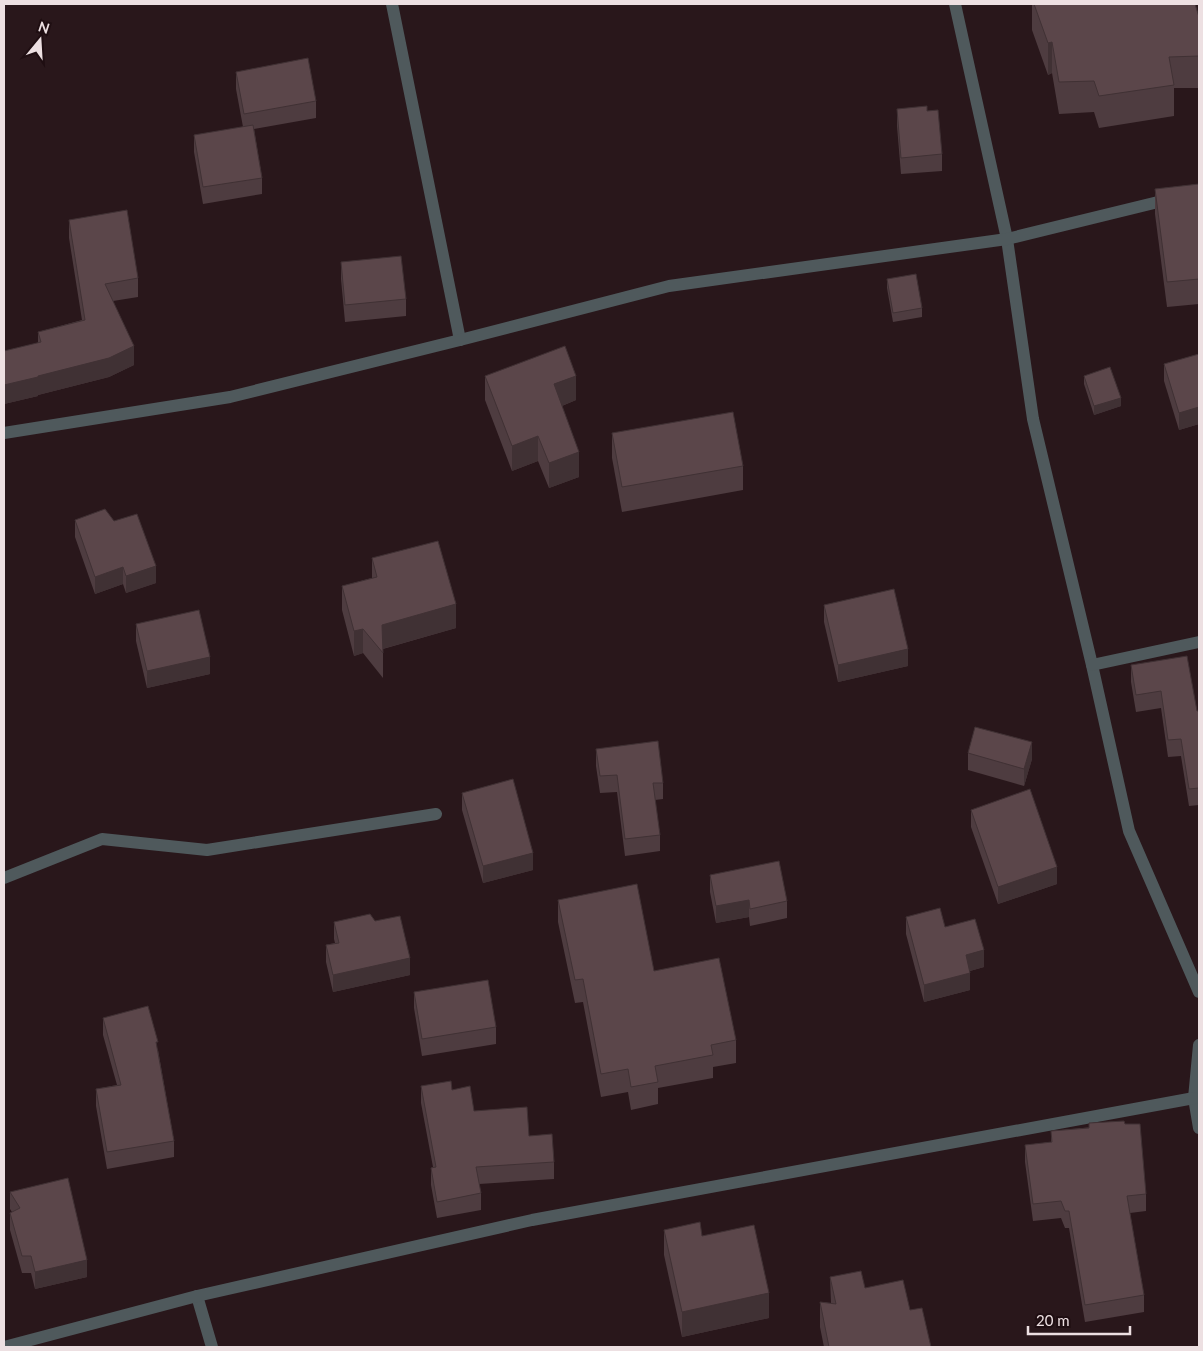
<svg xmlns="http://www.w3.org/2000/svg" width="1203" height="1351" viewBox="0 0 1203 1351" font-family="Lato,sans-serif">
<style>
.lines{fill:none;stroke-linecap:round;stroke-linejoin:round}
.street{stroke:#4f595c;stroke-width:12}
.wall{fill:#4e3c40}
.shaded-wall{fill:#403134}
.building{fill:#5b464a;stroke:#403134}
</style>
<rect width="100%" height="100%" fill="#29171b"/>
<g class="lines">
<g class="street">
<polyline points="392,4 460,340"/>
<polyline points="955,4 1007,239 1033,419 1092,665 1129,831 1199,992"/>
<polyline points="4,433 230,397 460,340 669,286 1007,239 1199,192"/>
<polyline points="1092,665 1199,642"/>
<polyline points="4,878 102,839 207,850 436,814"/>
<polyline points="1199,1045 1194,1098 1199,1128"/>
<polyline points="197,1296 212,1347"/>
<polyline points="4,1347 197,1296 532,1220 1194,1098"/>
</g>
</g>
<g class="wall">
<polygon points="1032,4 1195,4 1199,17 1199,88 1174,88 1174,116 1099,128 1094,112 1059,114 1052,73 1048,75 1032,30"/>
<polygon points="236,72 316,101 316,118 254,129 262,178 262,194 203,204 194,152 194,135 243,127 236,89"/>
<polygon points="897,109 927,111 942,154 942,171 901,174 897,126"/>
<polygon points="1199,184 1199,304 1167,307 1155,214 1155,189"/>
<polygon points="69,220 138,278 138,297 113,301 134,365 109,377 38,395 38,396 4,404 4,351 38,343 38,332 82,320 69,238"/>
<polygon points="341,262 406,299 406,316 345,322 341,279"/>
<polygon points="887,279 922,308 922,317 893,322 887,288"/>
<polygon points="1199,354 1199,424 1179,430 1164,381 1164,364"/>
<polygon points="485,376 576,400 562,406 579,477 549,488 538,461 512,471 485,400"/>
<polygon points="1084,376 1121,406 1094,415 1084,384"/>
<polygon points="612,433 743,466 743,490 622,512 612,458"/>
<polygon points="75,520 114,521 156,583 126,593 123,584 95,594 75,537"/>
<polygon points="372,558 456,628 383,649 383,678 363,653 354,656 342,610 342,586 372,578"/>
<polygon points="824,605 908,666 838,682 824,622"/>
<polygon points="136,624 210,674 147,688 136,641"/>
<polygon points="1131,665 1197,711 1199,711 1199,805 1189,806 1181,756 1168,757 1161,708 1136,712 1131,682"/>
<polygon points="596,749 663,783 663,799 655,800 660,835 660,851 625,856 617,792 600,793 596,766"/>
<polygon points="968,753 1032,759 1024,786 968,770"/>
<polygon points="462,793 533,870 483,883 462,810"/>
<polygon points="971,810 1057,884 998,904 971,827"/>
<polygon points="710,875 787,901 787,918 750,926 749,917 716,923 710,892"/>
<polygon points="558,900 654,971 736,1040 736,1063 713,1067 713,1078 658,1088 658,1104 631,1110 628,1092 601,1097 583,1002 575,1003 558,922"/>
<polygon points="906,917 945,927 984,967 970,971 970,990 924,1002 906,934"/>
<polygon points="375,921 410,975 333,992 326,962 326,945 335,943 334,939 334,922"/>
<polygon points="414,992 496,1027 496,1044 422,1056 414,1008"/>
<polygon points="103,1018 158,1050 174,1141 174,1157 107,1169 96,1106 96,1089 117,1085 103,1035"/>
<polygon points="421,1086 452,1090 474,1111 529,1136 554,1162 554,1179 479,1184 481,1193 481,1210 437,1218 431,1185 431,1168 433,1167 421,1103"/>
<polygon points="1125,1124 1146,1194 1146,1211 1130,1213 1144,1295 1144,1312 1085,1322 1069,1228 1065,1228 1061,1218 1033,1221 1025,1162 1025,1145 1051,1142 1051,1131"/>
<polygon points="10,1192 87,1277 35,1289 31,1273 22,1273 10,1230 10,1213 12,1212 10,1209"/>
<polygon points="664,1230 702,1236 769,1318 682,1337 664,1255"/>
<polygon points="830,1277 865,1288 910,1310 931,1347 824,1347 820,1327 820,1302 831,1303"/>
</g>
<g class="shaded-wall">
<polygon points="1052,42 1052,73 1048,75 1048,43"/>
<polygon points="134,346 134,365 109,377 38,395 38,396 4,404 4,385"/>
<polygon points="576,376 576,400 554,409 554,384"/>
<polygon points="1121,398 1121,406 1094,415 1094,406"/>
<polygon points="1199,407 1199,424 1179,430 1179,413"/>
<polygon points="538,436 538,461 512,471 512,446"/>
<polygon points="579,452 579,477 549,488 549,463"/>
<polygon points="156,566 156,583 126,593 126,576"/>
<polygon points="123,567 123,584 95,594 95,577"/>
<polygon points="456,604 456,628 382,649 382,625"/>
<polygon points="363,629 363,653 354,656 354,631"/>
<polygon points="908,649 908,666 838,682 838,665"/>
<polygon points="210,657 210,674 147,688 147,671"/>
<polygon points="1032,742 1032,759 1024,786 1024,769"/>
<polygon points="533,853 533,870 483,883 483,866"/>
<polygon points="1057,867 1057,884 998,904 998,887"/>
<polygon points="749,900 749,917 716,923 716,906"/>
<polygon points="984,950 984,967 966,972 966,955"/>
<polygon points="410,958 410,975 333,992 333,975"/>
<polygon points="970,973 970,990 924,1002 924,985"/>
<polygon points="87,1260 87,1277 35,1289 35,1272"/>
<polygon points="769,1293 769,1318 682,1337 682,1312"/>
</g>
<g class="building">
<polygon points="1034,4 1195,4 1199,17 1199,56 1169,57 1174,85 1099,96 1094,81 1059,82 1052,42 1048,43"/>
<polygon points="308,58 316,101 244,114 236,72"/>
<polygon points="927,106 927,111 938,110 942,154 901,158 897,109"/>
<polygon points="253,125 262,178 203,187 194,135"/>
<polygon points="1199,184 1199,279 1167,282 1155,189"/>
<polygon points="127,210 138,278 105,284 134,346 109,358 38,376 38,377 4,385 4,351 41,342 38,332 85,320 69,220"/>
<polygon points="401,256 406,299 345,305 341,262"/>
<polygon points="916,274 922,308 893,313 887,279"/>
<polygon points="565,346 576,376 554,384 579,452 549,463 538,436 512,446 485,376"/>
<polygon points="1199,354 1199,407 1179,413 1164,364"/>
<polygon points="1110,367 1121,398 1094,406 1084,376"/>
<polygon points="733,412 743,466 622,487 612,433"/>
<polygon points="105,509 114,521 137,514 156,566 126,576 123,567 95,577 75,520"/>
<polygon points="438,541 456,604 382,625 383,653 363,629 354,631 342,586 377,577 372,558"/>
<polygon points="894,589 908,649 838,665 824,605"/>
<polygon points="199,610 210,657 147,671 136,624"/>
<polygon points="1187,656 1197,711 1199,711 1199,788 1189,789 1181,739 1168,740 1161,691 1136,695 1131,665"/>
<polygon points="975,727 1032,742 1024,769 968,753"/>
<polygon points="658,741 663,783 653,783 660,835 625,839 617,775 600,776 596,749"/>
<polygon points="513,779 533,853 483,866 462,793"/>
<polygon points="1030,789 1057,867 998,887 971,810"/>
<polygon points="779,861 787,901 750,909 749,900 716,906 710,875"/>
<polygon points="637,884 654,971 719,958 736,1040 711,1045 713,1055 655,1066 658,1082 631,1087 628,1069 601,1074 583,979 575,980 558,900"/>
<polygon points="940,908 945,927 975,919 984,950 966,955 970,973 924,985 906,917"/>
<polygon points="370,914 375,921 400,916 410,958 333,975 326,945 339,943 334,922"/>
<polygon points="488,980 496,1027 422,1039 414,992"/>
<polygon points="148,1006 158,1042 156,1042 174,1141 107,1152 96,1089 121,1085 103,1018"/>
<polygon points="451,1081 452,1090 470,1086 474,1111 527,1107 529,1136 552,1134 554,1162 476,1167 481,1193 437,1202 431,1168 436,1167 421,1086"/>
<polygon points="1124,1121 1125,1124 1140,1124 1146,1194 1127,1196 1144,1295 1085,1305 1069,1211 1065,1211 1061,1201 1033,1204 1025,1145 1052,1142 1051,1131 1089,1128 1089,1123"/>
<polygon points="68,1178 87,1260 35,1272 31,1256 22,1256 10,1213 20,1208 10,1192"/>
<polygon points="700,1222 702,1236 754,1225 769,1293 682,1312 664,1230"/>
<polygon points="861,1271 865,1288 903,1280 910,1310 922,1308 931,1347 829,1347 820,1302 836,1304 830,1277"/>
</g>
<rect width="1203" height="1351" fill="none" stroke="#ede0e2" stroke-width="10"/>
<g transform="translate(40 40) rotate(18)" stroke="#1f0e12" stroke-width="4" paint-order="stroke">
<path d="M0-4L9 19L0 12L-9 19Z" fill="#ede0e2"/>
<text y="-8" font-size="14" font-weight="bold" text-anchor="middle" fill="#ede0e2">N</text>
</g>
<path d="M1028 1326v8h102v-8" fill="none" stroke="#ede0e2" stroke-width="2.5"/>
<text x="1036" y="1326" font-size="15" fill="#ede0e2" stroke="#1f0e12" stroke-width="4" paint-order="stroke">20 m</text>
</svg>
